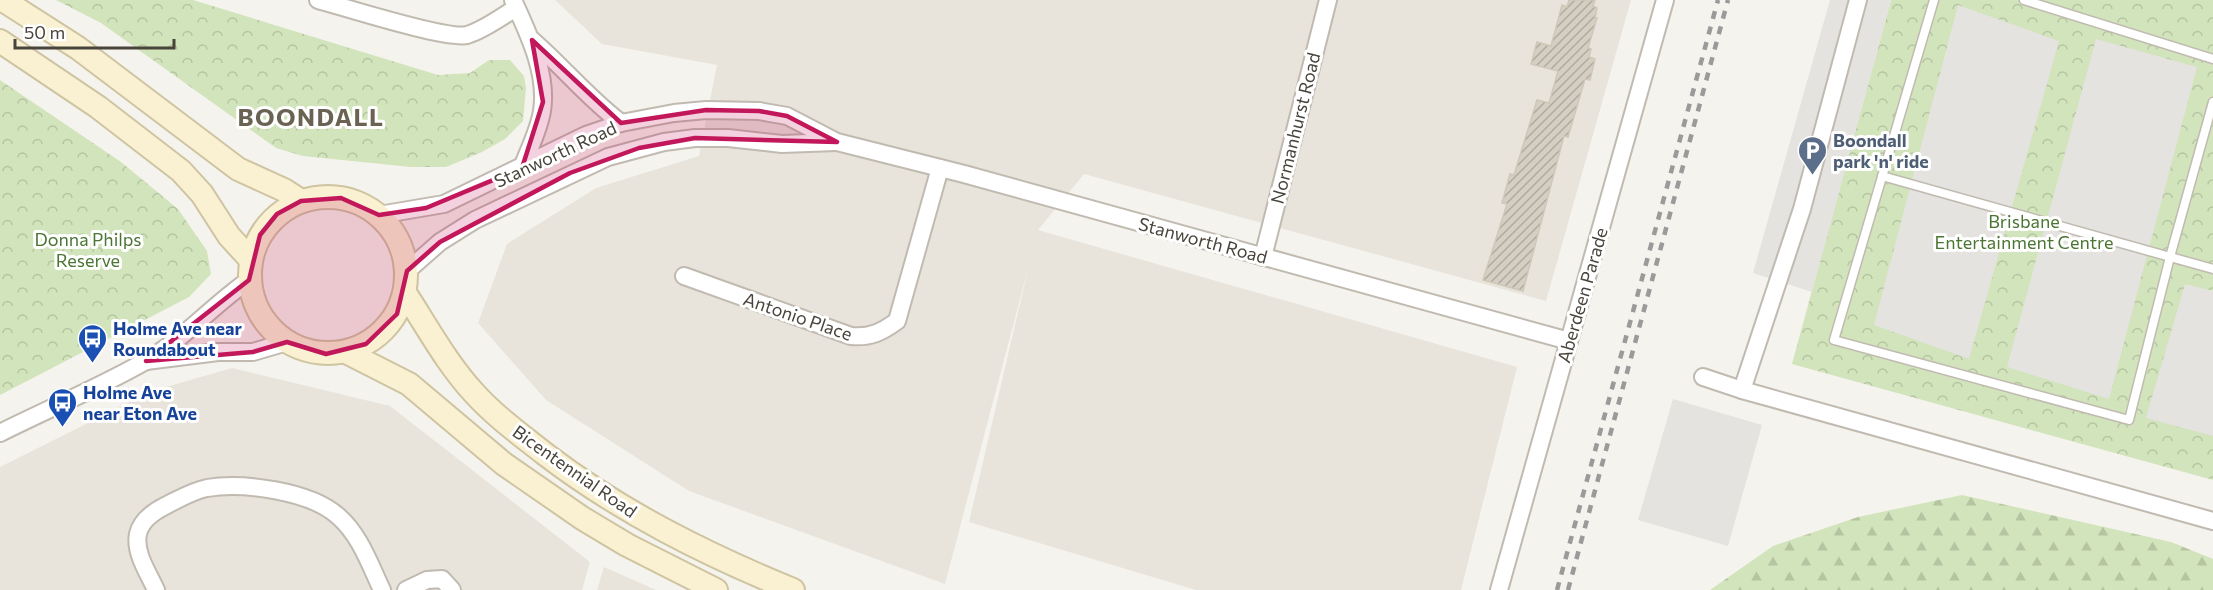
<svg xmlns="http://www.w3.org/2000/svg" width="2213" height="590" viewBox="0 0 2213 590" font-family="Commissioner,sans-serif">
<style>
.residential{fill:#e8e4dc}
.forest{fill:url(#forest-firs)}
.park{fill:url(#park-crowns)}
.parking{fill:#e4e3e0}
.building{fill:url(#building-hatch);stroke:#cfc7b7;stroke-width:1.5}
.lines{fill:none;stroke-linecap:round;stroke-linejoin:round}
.lane-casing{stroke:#c0bab0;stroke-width:11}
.street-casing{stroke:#c0bab0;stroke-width:20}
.secondary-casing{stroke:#cfc4a2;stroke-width:26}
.lane{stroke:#fff;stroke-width:8}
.street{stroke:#fff;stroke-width:16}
.secondary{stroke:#f9f1d2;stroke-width:22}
.rail{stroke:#9a9a9a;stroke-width:4.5;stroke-dasharray:8 8;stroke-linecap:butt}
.marked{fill:#c2185b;fill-opacity:0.2;stroke:#c2185b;stroke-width:4.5;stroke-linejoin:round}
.labels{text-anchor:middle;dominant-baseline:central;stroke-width:6;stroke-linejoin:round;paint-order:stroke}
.street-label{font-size:18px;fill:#49443b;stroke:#fff}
.service-label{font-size:18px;font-weight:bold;fill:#4e5e75;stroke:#fff;text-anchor:start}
.park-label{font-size:18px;fill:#4b7533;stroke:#fff}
.transit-label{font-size:18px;font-weight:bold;fill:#164399;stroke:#fff;text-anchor:start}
.district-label{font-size:24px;font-weight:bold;letter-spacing:1.5px;fill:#6a6253;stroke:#fff}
</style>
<defs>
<pattern id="forest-firs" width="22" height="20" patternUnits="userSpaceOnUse" patternTransform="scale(1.5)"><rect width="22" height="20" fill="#d1e4bb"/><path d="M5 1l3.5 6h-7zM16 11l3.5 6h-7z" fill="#b5c5a2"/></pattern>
<pattern id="park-crowns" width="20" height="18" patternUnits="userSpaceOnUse" patternTransform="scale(1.5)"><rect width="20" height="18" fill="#d1e4bb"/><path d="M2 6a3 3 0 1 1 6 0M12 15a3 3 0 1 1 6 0" fill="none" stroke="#b5c5a2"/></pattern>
<pattern id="building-hatch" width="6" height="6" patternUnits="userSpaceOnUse" patternTransform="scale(1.5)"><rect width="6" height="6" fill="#d5cfc3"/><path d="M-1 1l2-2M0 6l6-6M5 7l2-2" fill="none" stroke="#afaaa0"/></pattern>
</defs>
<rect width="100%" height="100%" fill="#f5f3ed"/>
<g class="residential">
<polygon points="555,0 1631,0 1546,301 1084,174 1038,230 1517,367 1461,590 1196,590 969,522 1029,265 945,584 689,491 546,400 478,323 507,244 596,188 699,156 717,65 602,44"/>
<polygon points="232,368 390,406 590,562 582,590 0,590 0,467 152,391"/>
<polygon points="604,567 656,590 597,590"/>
</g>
<polygon class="forest" points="1962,495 2171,542 2213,559 2213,590 1710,590 1773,546 1858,517"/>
<g class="park">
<polygon points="56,0 193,0 438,75 470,73 489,60 510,60 524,76 526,88 523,121 505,139 482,152 446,167 411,167 303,156 276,148 101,23"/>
<polygon points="1891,0 2213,0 2213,480 1792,364"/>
<polygon points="0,80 121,162 178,209 207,251 211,274 189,297 0,395"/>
</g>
<g class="parking">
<polygon points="1830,0 1891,0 1812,292 1753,273"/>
<polygon points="1958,5 2059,41 1969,359 1874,325"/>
<polygon points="2096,39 2197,67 2109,399 2007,367"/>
<polygon points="2185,284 2213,291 2213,436 2146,418"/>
<polygon points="1673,399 1762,425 1728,546 1638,520"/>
</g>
<polygon class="building" points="1569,0 1595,0 1593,6 1597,8 1595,18 1597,18 1588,48 1591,49 1589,57 1595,59 1590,80 1585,79 1568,137 1564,136 1523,291 1483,280 1507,204 1502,203 1510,174 1514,175 1537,100 1549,103 1558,71 1531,64 1537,42 1551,46 1562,5 1567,7"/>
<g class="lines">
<defs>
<g id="lane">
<polyline points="1934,0 1834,340 2129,420 2170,257 2213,102"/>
<polyline points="2024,0 2213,59"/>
<polyline points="1882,176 2213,269"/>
</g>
<g id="street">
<path d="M318 0C344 7 447 40 467 35 484 30 501 17 516 8"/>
<path d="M513 0C528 33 548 73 542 111 539 130 529 149 522 168"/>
<path d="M532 40C563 67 589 99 621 123"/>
<polyline points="379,215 444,204 586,135 621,123 674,113 706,110 759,111 787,116 837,142 964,174 1569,341"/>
<polyline points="1263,257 1328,0"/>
<polyline points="407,271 440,242 475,220 608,157 664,142 695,138 728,138 782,144 836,142"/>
<path d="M684 276 851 336C870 338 882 332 897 321L940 168"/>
<polyline points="146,361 218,352 253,352 287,342"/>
<polyline points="1703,377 1742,390 2213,521"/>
<polyline points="1742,390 1802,209 1858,0"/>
<path d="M0 433C48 409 98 388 144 362 183 340 213 305 249 280"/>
<path d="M156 590C149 574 134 553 138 534 141 520 153 512 165 506 179 499 192 491 207 488 243 482 310 491 338 516 360 535 370 565 382 590"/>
<polyline points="406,590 427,580 442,579 452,590"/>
<polyline points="1499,590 1665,0"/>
</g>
<g id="secondary">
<polyline points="3,0 78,48 238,169 284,190 301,201"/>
<polyline points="0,41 98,107 181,171 202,194 229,236 251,260"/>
<circle cx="328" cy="275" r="78"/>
<path d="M405 293C428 328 447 364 475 394 496 417 521 435 545 454 621 512 705 554 793 590"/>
<polyline points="346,352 409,384 504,464 582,518 627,545 716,590"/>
</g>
</defs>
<use href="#lane" class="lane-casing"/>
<use href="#street" class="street-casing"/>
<use href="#secondary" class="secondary-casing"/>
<use href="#lane" class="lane"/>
<use href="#street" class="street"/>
<use href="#secondary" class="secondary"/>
<g class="rail">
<polyline points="1557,590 1718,0"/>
<polyline points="1568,590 1728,0"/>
</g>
</g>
<path class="marked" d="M532 40 621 123 706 110 759 111 787 116 837 142 695 138 639 148 570 173 440 242 407 271 397 314 366 344 326 354 287 342 253 352 146 361 249 280 260 235 277 214 301 201 341 198 379 215 426 208 522 168 543 102Z"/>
<defs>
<symbol id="parking-pin" viewBox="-11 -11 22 30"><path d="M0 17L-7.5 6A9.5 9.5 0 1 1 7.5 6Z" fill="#5c6f8a" stroke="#fff"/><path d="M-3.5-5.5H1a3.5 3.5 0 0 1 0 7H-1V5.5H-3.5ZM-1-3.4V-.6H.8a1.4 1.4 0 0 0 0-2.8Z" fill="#fff"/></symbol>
<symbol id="bus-pin" viewBox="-11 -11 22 30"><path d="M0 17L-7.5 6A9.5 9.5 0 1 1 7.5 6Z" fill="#1a4fb4" stroke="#fff"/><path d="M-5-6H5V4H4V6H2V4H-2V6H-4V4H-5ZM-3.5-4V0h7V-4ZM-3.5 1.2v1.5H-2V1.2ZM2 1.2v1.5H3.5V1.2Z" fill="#fff"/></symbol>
</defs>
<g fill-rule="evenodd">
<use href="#parking-pin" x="1796" y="134" width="33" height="45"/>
<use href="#bus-pin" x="76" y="322" width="33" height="45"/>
<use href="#bus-pin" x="46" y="386" width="33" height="45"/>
</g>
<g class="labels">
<g class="street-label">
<text transform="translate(1295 128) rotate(-76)">Normanhurst Road</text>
<text transform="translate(555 154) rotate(-25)">Stanworth Road</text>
<text transform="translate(1203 240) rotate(15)">Stanworth Road</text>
<text transform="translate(1582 295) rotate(-74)">Aberdeen Parade</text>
<text transform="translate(798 316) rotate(19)">Antonio Place</text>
<text transform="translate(575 471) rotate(35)">Bicentennial Road</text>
</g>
<g class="service-label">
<text x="1833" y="140">Boondall<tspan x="1833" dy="21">park 'n' ride</tspan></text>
</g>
<g class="park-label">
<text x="2024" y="221">Brisbane<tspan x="2024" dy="21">Entertainment Centre</tspan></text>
<text x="88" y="239">Donna Philps<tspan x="88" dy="21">Reserve</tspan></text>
</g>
<g class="transit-label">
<text x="113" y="328">Holme Ave near<tspan x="113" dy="21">Roundabout</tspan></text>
<text x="83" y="392">Holme Ave<tspan x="83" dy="21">near Eton Ave</tspan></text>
</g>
<g class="district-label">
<text x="311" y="116">BOONDALL</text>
</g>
</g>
<path d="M15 39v9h159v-9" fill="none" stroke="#49443b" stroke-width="3"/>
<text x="24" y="39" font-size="18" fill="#49443b" stroke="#ffffff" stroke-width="4.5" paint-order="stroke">50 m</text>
</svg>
